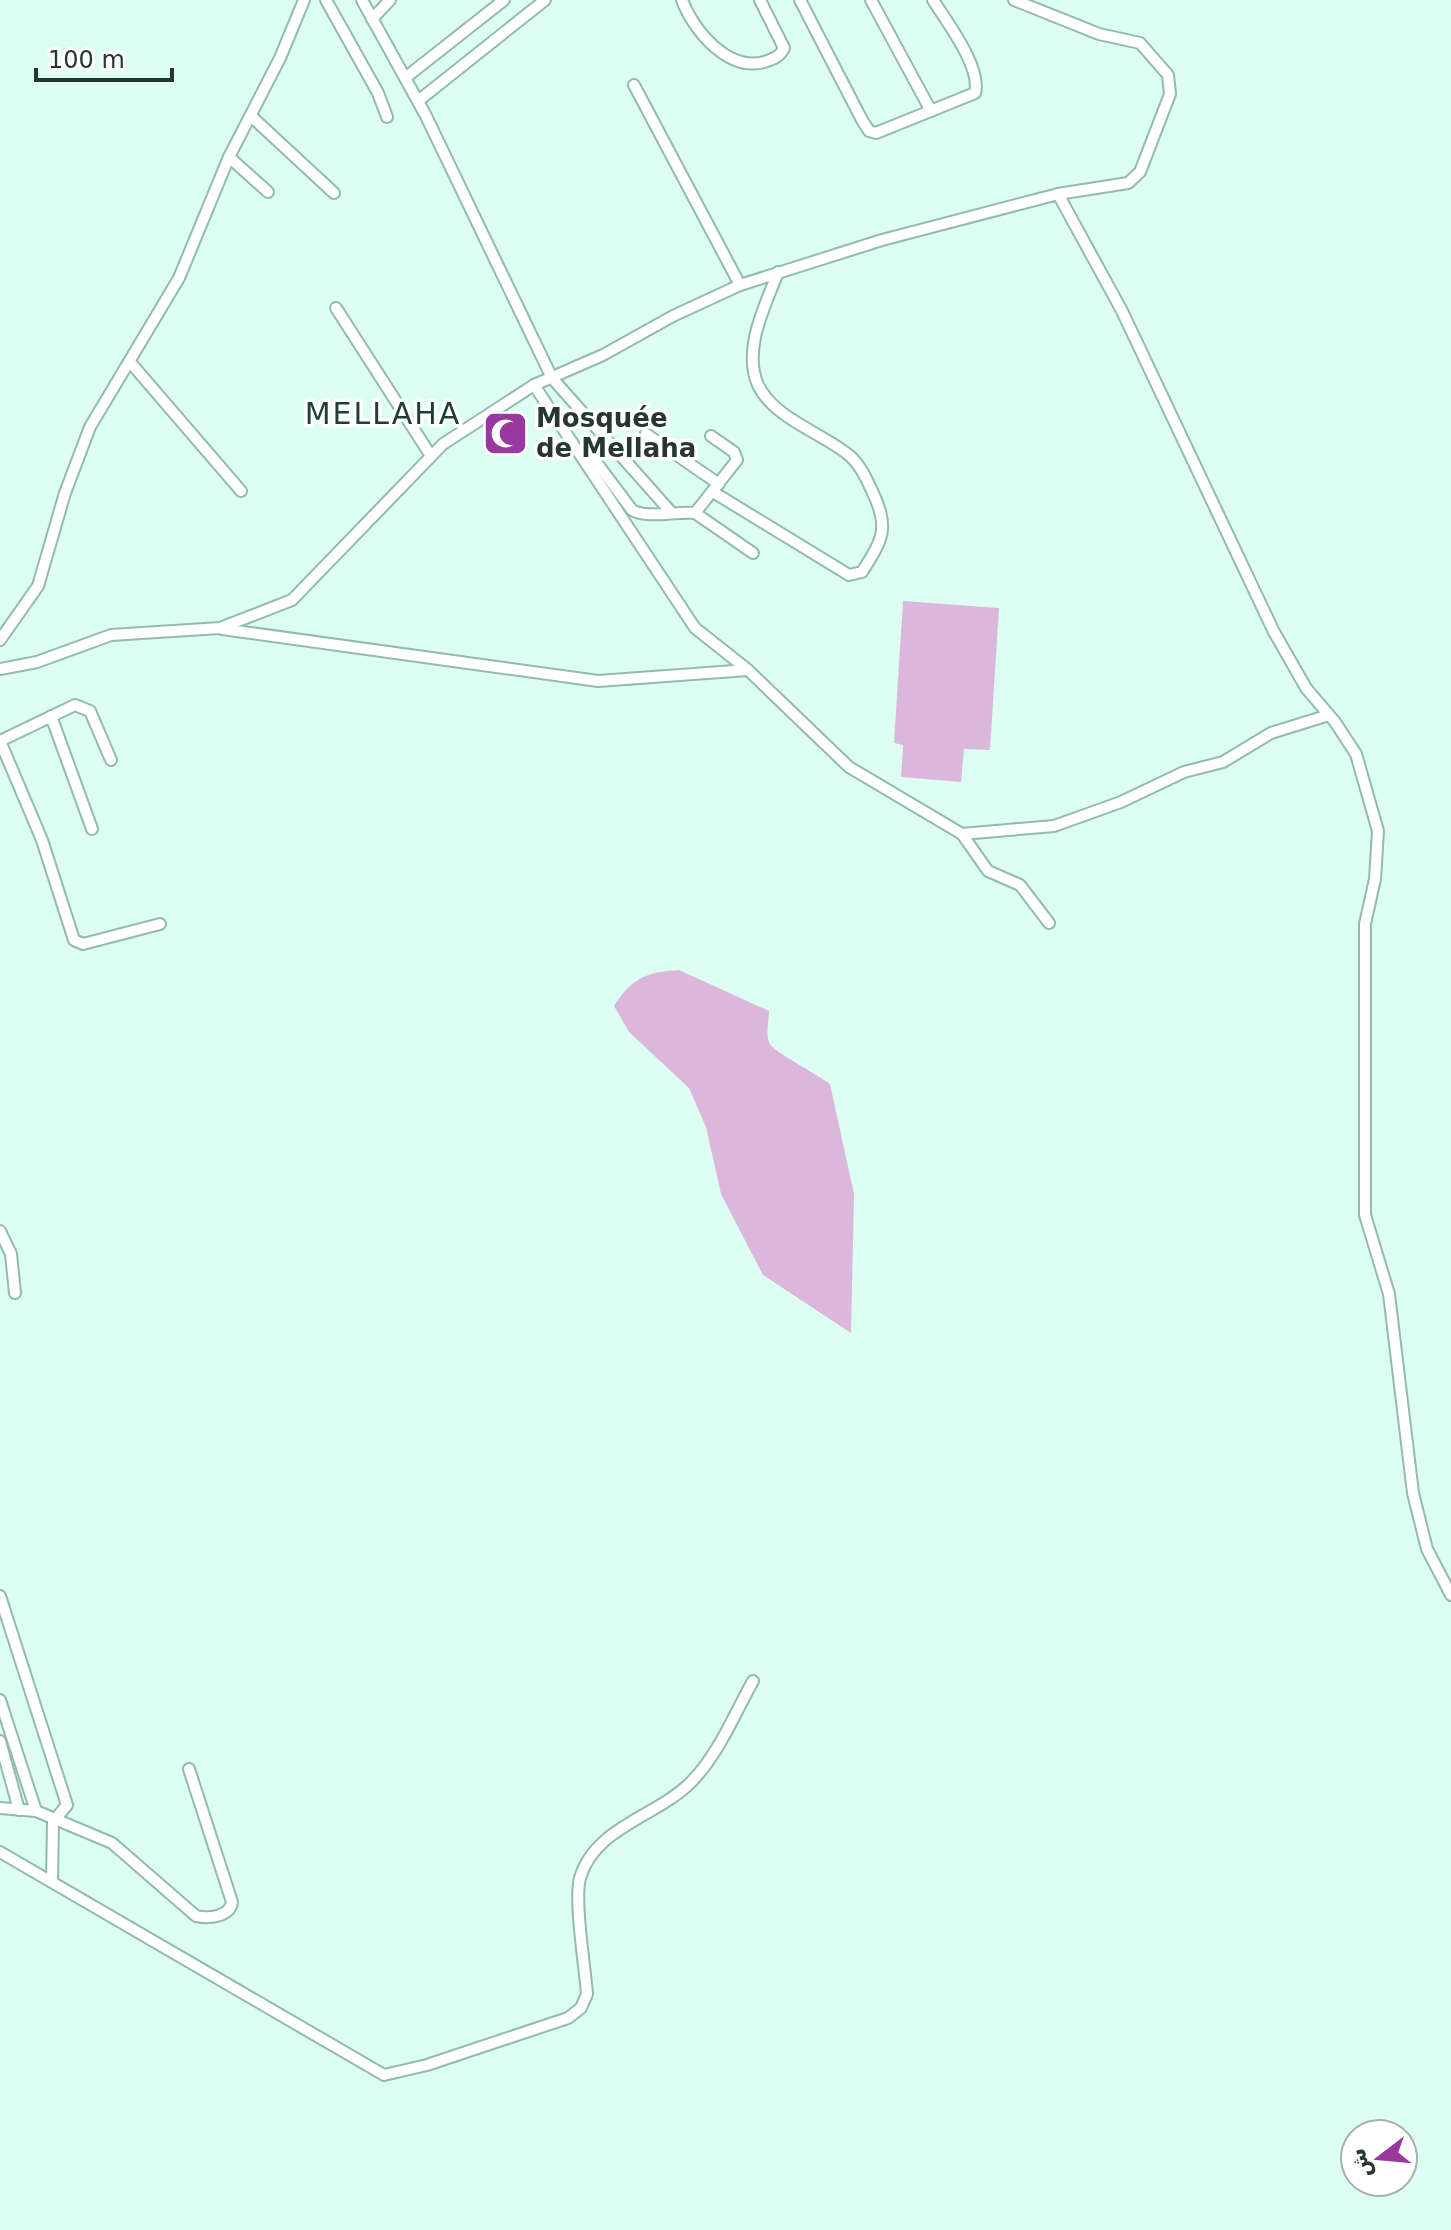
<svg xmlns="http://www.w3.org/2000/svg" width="1451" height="2230" viewBox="0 0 1451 2230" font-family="'DejaVu Sans',Vazirmatn,sans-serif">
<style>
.green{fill:#dbb8db}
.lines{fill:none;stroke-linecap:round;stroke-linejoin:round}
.minor-casing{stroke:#92bbae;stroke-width:14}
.minor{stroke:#fff;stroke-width:10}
.labels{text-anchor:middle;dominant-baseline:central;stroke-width:7;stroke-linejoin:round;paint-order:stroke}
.poi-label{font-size:26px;font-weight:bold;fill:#263732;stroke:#fff;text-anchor:start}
.quarter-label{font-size:30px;letter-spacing:2px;fill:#1b4137;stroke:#fff}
</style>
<rect width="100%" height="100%" fill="#dcfef3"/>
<g class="green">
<polygon points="903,601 999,608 990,750 964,749 961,782 901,777 903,745 894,743"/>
<path d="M679 970 769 1011C769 1021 765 1036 770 1044 774 1052 817 1074 830 1084L854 1194 851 1333 763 1275 721 1194 706 1127 689 1088 629 1032 614 1006C632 978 646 972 679 970Z"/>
</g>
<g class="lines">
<defs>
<g id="minor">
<polyline points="326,0 378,93 387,117"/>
<polyline points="362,0 426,116 552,378 670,511"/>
<path d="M682 0C693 30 728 72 764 62 773 59 780 57 784 48L760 0"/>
<path d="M800 0 862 120 869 131 876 133 975 93C982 68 947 22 933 0"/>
<polyline points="871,0 931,111"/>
<polyline points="1014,0 1099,34 1140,43 1168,75 1170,94 1140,172 1128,183 1058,194"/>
<polyline points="372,19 390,0"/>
<polyline points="405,78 504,0"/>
<polyline points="634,85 740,285"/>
<polyline points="418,101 545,0"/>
<polyline points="252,117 334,193"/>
<polyline points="229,157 268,192"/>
<polyline points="336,308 431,456"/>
<polyline points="130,362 241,491"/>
<polyline points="534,385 695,628 748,670 849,767 962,834 988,871 1020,885 1049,923"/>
<polyline points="646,434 719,484"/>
<path d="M582 453 596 462 632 510C647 519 676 511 695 513L737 460 734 452 711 436"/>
<path d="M713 492 849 575 862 572C882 540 890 529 873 493 867 480 861 466 850 456 823 433 774 419 758 385 742 349 766 304 778 272"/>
<polyline points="695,513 753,553"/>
<polyline points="222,629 598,681 748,670"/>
<polyline points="0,640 38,586 65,493 90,427 179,278 229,157 280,58 304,0"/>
<polyline points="0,669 37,662 111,635 220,628 292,600 443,444 534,385 603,355 673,316 740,285 882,240 1058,194 1122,311 1274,632 1306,688 1335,722 1356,754 1378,831 1375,879 1365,924 1365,1215 1389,1294 1413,1493 1427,1549 1451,1595"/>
<polyline points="51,716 92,829"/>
<polyline points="0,741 42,840 74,940 83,944 160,924"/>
<polyline points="0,741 75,705 90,711 111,760"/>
<polyline points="962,834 1054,826 1121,802 1184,772 1223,762 1271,733 1329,715"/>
<polyline points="0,1231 11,1254 15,1293"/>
<polyline points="0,1596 67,1805 53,1822 52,1882"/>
<polyline points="0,1700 36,1811"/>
<polyline points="0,1741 19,1810"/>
<path d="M0 1808 36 1811 112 1843 196 1916C208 1919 230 1917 232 1902L189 1769"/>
<path d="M0 1852 384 2075 427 2065 568 2018 581 2008 587 1994C585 1967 574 1901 580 1878 595 1826 660 1816 693 1780 719 1753 735 1713 753 1681"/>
</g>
</defs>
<use href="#minor" class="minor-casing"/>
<use href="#minor" class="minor"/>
</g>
<defs>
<symbol id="mosque-square" viewBox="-11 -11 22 22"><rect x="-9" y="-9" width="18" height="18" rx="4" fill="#99389f" stroke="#fff"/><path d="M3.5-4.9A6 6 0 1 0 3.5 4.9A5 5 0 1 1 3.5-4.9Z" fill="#fff"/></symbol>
</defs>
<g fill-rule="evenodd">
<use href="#mosque-square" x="480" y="408" width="51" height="51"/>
</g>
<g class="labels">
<g class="poi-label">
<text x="536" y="418">Mosquée<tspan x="536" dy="30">de Mellaha</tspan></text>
</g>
<g class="quarter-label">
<text x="383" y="413">MELLAHA</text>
</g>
</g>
<g transform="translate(1379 2158) rotate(254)"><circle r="38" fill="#ffffff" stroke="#a8afad" stroke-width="2"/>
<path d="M0-6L14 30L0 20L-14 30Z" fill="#99389f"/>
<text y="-12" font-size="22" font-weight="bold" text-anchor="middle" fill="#263732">ش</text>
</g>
<path d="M36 68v12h136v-12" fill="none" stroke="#263732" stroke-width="4"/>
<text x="48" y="68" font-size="24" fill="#263732" stroke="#ffffff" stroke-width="6" paint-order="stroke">100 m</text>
</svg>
